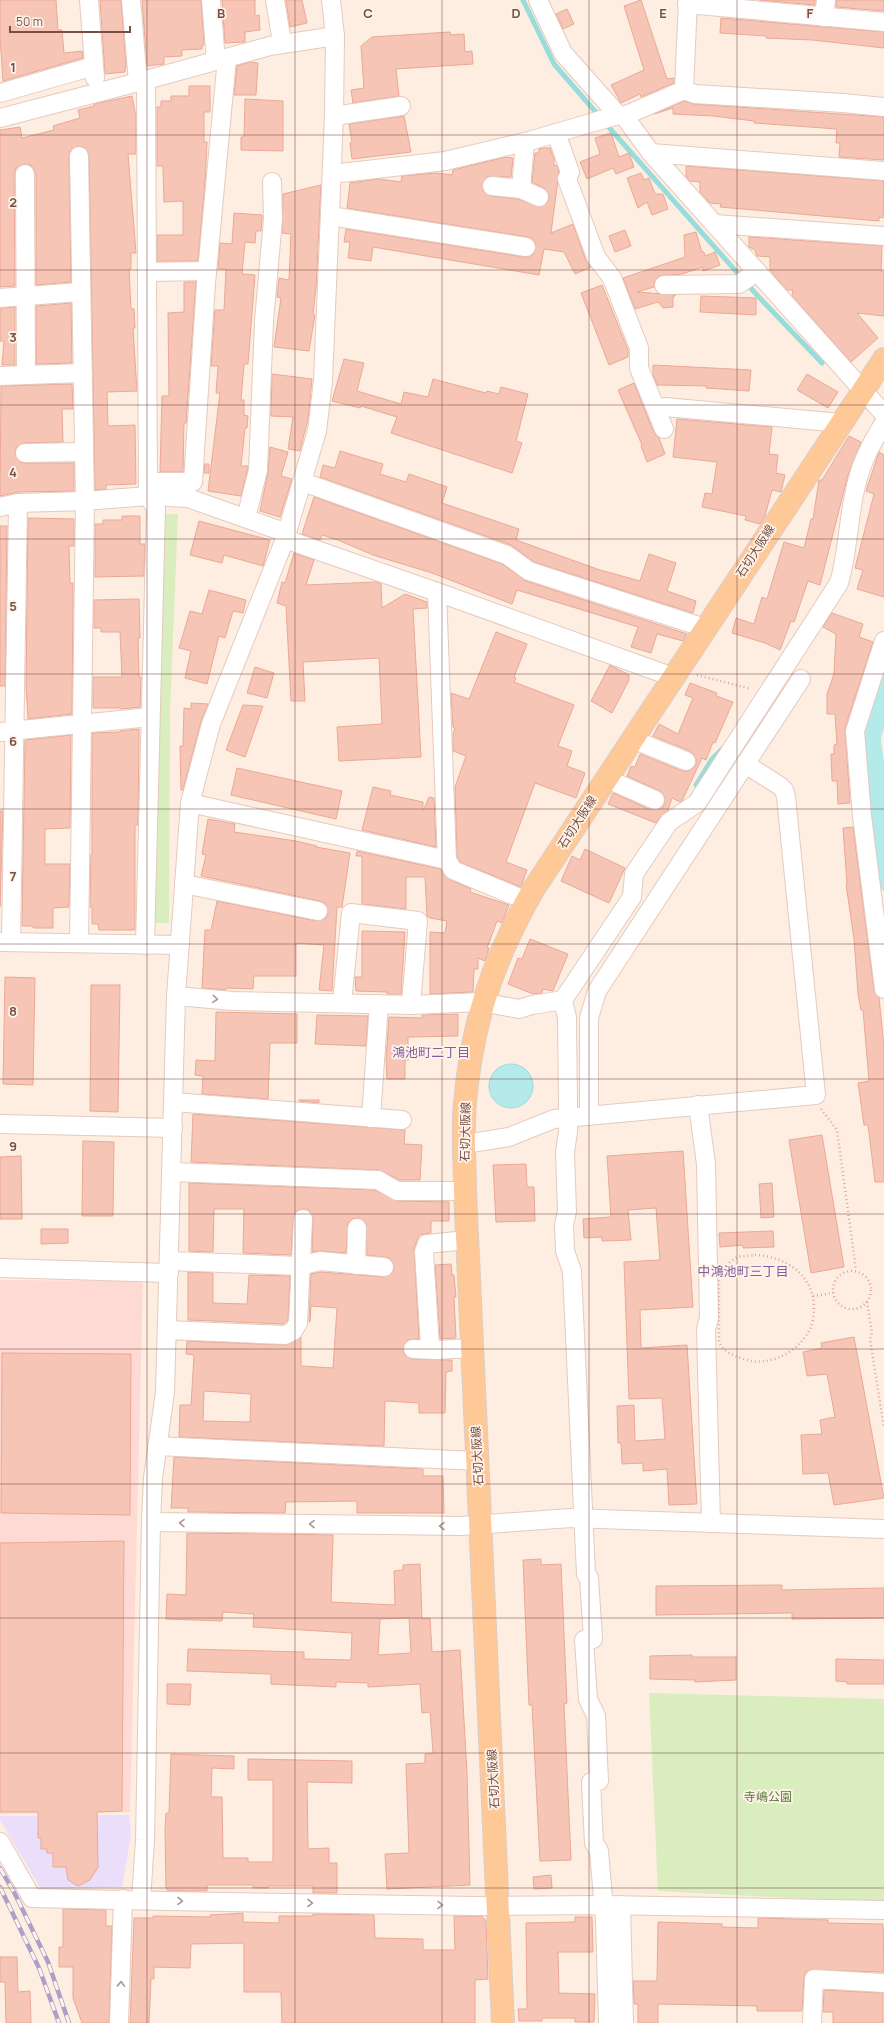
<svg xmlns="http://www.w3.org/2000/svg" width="884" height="2023" viewBox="0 0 884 2023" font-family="Manrope,'Noto Sans JP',sans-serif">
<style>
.commercial{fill:#ffdad4}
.education{fill:#ebdefa}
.green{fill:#d9edbe}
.water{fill:#b4eae9;stroke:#99dcdc}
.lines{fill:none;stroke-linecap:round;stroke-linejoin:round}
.stream{stroke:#99dcdc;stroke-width:5}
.river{stroke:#b4eae9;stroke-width:29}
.building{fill:#f6c5b6;stroke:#eba895;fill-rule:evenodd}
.minor-casing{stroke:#e5cabe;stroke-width:20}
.major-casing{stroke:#d9cecb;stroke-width:24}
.path{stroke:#dba899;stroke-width:2.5;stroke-dasharray:1 3;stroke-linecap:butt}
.minor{stroke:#fff;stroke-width:18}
.major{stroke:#ffc897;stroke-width:22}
.rail-casing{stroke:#ae9fc9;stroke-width:4.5}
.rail{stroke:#fff3e9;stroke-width:3;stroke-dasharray:9;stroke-linecap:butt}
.oneway{stroke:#ae958f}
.grid{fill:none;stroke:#784f45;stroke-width:1;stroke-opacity:0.55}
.labels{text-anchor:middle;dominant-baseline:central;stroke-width:3.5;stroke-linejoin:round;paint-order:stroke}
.street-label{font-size:12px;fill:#784f45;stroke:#fff3e9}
.park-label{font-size:12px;fill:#57793a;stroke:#fff3e9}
.neighbourhood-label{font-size:13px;fill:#7e609c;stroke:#fff3e9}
.grid-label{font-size:13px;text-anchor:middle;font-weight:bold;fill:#784f45;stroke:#fff3e9;stroke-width:3.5;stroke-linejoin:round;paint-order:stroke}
</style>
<rect width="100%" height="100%" fill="#feeee1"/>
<polygon class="commercial" points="0,1280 143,1281 130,1812 0,1814"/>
<polygon class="education" points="129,1815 131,1835 122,1887 41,1889 0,1820 0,1816"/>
<g class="green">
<polygon points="159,514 178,514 170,710 169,923 152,923"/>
<polygon points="649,1693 884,1699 884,1900 825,1900 658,1891"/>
</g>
<circle class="water" cx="511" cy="1086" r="22"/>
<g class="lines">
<g class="stream">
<polyline points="523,0 554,64 600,117"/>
<polyline points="605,123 756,294 822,363"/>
<polyline points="696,785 712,759 722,749"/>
</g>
<polyline class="river" points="884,686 866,736 884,876"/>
</g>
<g class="building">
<polygon points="0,0 56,0 58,30 62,30 64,53 82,51 83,58 3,81 0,38"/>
<polygon points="100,0 121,0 126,68 125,68 125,72 105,74"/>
<polygon points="142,0 201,0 204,45 202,45 202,49 182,50 182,56 164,57 164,64 147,66"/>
<polygon points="222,0 255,0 255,16 259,15 260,30 245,32 245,42 225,43"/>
<polygon points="286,0 302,0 307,23 290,27"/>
<polygon points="641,0 667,79 674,78 674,83 641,97 640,94 621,103 611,85 644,70 624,6"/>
<polygon points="759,0 815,0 815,5"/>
<polygon points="836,0 884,0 884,11 836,7"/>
<polygon points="567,9 574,24 563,29 556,14"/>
<polygon points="721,18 884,32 884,48 812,40 766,38 767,36 720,33"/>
<polygon points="450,32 451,35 464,34 465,52 472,51 473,64 396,69 399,96 353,103 351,90 364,88 361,46 372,37"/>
<polygon points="250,62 258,63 256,95 234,95 237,66"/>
<polygon points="189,86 210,86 210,112 204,112 204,142 207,142 205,182 198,261 157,261 157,235 183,235 183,201 164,202 163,166 157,166 157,107 161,107 161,101 171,101 171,96 189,96"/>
<polygon points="132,96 136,117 136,154 128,154 136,253 131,253 131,269 129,269 131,309 134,309 135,328 133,328 137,391 107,392 108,426 135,425 136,484 106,485 106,489 95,490 89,155 84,147 78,146 70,151 69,156 71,282 36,285 36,174 31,165 25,164 16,168 14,174 15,286 0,287 0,130 20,127 22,138 54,130 53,126 80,118 78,110 94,106 94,104"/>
<polygon points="245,99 283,101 283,151 241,150 241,137 244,137"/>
<polygon points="684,101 694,104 884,117 884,160 839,157 840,143 836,143 837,129 754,123 754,121 713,116 673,114 673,108 654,114"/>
<polygon points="404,116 411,152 352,159 350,143 352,142 349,124"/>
<polygon points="611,133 619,157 629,153 634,167 616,174 613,168 587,179 580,162 600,154 595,138"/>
<polygon points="544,148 550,148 554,159 554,165 557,166 559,172 551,233 573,224 586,261 591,267 575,274 564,252 544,249 539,275 373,247 371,261 348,258 350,242 344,242 346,229 524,257 530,257 534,253 536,244 533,239 528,237 347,208 350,183 379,179 401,182 402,176 436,173 452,175 453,170 506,157 513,158 511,177 487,177 482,185 483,191 491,196 518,199 540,207 548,202 549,196 544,188 532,182 535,153 539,153 539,149"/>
<polygon points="686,166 884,181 883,218 879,217 879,221 720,207 721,204 710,203 700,192 700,182 690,181 686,176"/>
<polygon points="641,173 644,180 649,178 655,194 663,194 668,209 652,215 647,202 638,208 627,178"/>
<polygon points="321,185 316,287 313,315 315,315 309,351 274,347 281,298 277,297 279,278 289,280 291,234 282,233 283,194"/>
<polygon points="234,213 262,215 262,219 261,231 256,231 255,243 245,242 242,274 255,275 248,364 244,364 241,400 244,400 244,415 248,416 247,428 245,428 241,466 248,466 248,468 241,496 208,491 220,393 216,393 218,366 211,366 215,310 224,310 226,269 218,269 220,243 232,244"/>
<polygon points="625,230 631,246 615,252 609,236"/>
<polygon points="696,232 702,252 704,252 705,256 715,252 720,265 703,271 703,267 682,274 659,276 655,280 654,287 637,292 676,295 673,297 673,307 663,308 658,302 635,309 623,278 685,257 684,235"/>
<polygon points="749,237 882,246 881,271 884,272 884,316 857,313 878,338 851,362 792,296 793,290 787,290 770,270 770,257 757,256 755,250 749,247"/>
<polygon points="184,282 196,282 186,423 184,423 183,472 160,472 162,396 169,396 168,313 184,312"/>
<polygon points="602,285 628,350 628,357 609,365 581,293"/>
<polygon points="701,296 756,298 756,315 700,312"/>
<polygon points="71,303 72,363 36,364 36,306"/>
<polygon points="15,307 15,365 2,365 4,341 0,341 0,308"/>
<polygon points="344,359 364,363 357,391 401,404 404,392 428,397 433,379 486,393 487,391 499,394 501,387 528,394 516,441 522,443 512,473 391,433 397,417 361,406 360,408 332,401"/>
<polygon points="653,365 751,370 749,391 706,388 707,386 657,385 653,375"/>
<polygon points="272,374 312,379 308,419 300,451 288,449 293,417 271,416"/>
<polygon points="807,374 838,392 828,408 797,390"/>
<polygon points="634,383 654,433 659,438 665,454 647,462 641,446 642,445 618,390"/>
<polygon points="72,384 73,409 62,409 63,442 24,443 16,448 15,454 20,462 25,463 74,463 74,491 18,492 0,496 1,386"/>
<polygon points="677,419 772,427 769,454 778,455 776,473 785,475 781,492 772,490 765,516 760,524 745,520 746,516 702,507 705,493 712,494 717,462 673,457"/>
<polygon points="849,436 861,442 848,475 820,585 808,581 794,622 791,621 780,650 765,643 732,633 736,618 754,624 762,597 767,599 784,542 804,548 811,519 813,519 819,480 822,480"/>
<polygon points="270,447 288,452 281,476 292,479 280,517 260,511 268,472"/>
<polygon points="340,451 383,464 380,474 406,482 409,474 447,487 442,503 519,529 516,540 600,570 640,581 649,554 676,563 667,591 696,601 693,613 534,562 511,545 320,477 323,465 335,468"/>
<polygon points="879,452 884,455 884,597 857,589 863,570 855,568 874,494 866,491"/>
<polygon points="205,464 209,464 209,473 204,473"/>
<polygon points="314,497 502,564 526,581 687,634 683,641 657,634 651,653 631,647 638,627 517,590 512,604 432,573 373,555 338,540 322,535 320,540 302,534"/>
<polygon points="122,516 140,516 140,544 145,544 144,576 95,577 95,524 103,524 103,520 122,520"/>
<polygon points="28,518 74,519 74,546 69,546 70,583 73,583 73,599 72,714 28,719 26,686"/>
<polygon points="199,521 270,540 263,566 224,555 222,563 190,555"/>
<polygon points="0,526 7,526 5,686 0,686"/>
<polygon points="294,553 314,560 306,585 376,582 381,584 382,608 405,594 427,602 427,608 413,609 421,757 339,761 337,727 382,724 379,658 303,662 305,701 291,701 286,606 277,603 282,582 285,583"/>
<polygon points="209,590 246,600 243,613 233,611 225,638 219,636 207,684 185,678 191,651 179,648 190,611 202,614"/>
<polygon points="139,599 140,638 138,638 139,677 141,677 140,707 120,709 120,708 93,708 93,677 122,677 120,632 101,632 101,628 94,628 94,600"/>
<polygon points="832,613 863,624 859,637 873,642 845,728 850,803 838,804 837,781 832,781 831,754 834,754 834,745 837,744 835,714 827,714 827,694 834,674 836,634 823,627"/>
<polygon points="496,632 527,644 514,677 516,678 514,682 574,705 558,746 572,751 567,766 585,773 576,798 535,783 506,862 527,870 521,887 460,862 457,857 455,787 466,756 453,751 453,734 455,728 453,727 451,693 469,699"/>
<polygon points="610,665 629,675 629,680 612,713 591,701"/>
<polygon points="255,667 274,673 267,698 247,693"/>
<polygon points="690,683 717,693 716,696 733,702 715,743 713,742 706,760 702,758 682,801 680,802 672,798 668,810 656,823 608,804 613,793 651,810 661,809 664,805 665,798 660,791 627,776 631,766 635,767 640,754 682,771 688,771 696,765 696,759 690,751 653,736 659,724 678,734 693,698 685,695"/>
<polygon points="191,703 208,704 201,721 183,790 181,790 180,746 183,746 184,708 191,709"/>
<polygon points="243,705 263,706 245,757 226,750"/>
<polygon points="139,729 138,825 135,825 135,930 99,930 98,924 92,924 92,907 90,907 91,855 92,855 92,733 120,732 120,731"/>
<polygon points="71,735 70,828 45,829 45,864 70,864 69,907 53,908 53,928 33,928 33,926 22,926 25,740"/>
<polygon points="237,768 342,791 336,819 231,795"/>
<polygon points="373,787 391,791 390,795 423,802 423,811 429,797 434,798 436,847 362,830"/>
<polygon points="0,811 3,811 0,907"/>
<polygon points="208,819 235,824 234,832 296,841 317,846 316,847 350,853 342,907 337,907 332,991 319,990 324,945 296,943 296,976 254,976 253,989 226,988 226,990 202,988 205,930 211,930 217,901 316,921 326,918 328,913 325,903 320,901 201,876 206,855 202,854"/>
<polygon points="853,827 874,990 879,998 884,1046 884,1182 875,1182 868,1125 864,1125 858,1083 869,1081 863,1010 861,1010 858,994 854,939 846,884 847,884 843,828"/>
<polygon points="585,849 625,868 609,903 561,881 572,856 580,860"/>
<polygon points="357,851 440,869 449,879 471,889 470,892 509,905 502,923 497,921 487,948 489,948 485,961 478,958 478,969 474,969 473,992 430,994 430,932 445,933 447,921 430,918 427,916 425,877 406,877 406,909 362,904 362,856 356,856"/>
<polygon points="362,931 405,932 401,994 387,994 387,992 356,991 355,977 362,977"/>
<polygon points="530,939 568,954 553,991 543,989 542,993 533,994 508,984 518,958 522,959"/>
<polygon points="5,977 35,978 33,1085 3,1084"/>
<polygon points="91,985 120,985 118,1112 90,1111"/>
<polygon points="216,1012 297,1014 297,1043 270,1043 268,1099 202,1094 203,1076 195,1075 196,1060 215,1061"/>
<polygon points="458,1014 458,1036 408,1037 408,1060 405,1060 405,1079 387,1079 386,1060 389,1017 422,1018 422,1015"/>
<polygon points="317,1015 368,1016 366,1046 315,1044"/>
<polygon points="299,1100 319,1100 319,1103 299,1101"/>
<polygon points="193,1114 405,1130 404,1144 422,1145 420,1180 400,1180 378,1170 191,1162"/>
<polygon points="822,1135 844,1267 811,1273 789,1140"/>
<polygon points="83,1141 114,1142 113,1216 82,1216"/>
<polygon points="683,1151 693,1307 640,1310 641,1348 687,1345 697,1504 669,1505 667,1469 643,1471 643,1463 622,1464 621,1443 618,1443 617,1406 634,1405 635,1441 665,1439 662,1398 629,1399 624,1262 660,1260 656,1208 628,1210 631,1240 602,1241 602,1237 584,1238 583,1219 611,1217 607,1156"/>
<polygon points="21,1156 22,1219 0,1219 0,1157"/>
<polygon points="526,1164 527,1187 534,1187 535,1221 496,1222 493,1165"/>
<path d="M189 1183 375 1190 397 1201 449 1202V1221H431V1233L419 1235 414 1248 419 1339 408 1340 403 1349 404 1354 412 1359 452 1360V1371L446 1372 445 1413H419V1403L385 1401 384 1446 179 1437 180 1405H191L194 1355 186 1354 187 1341 285 1345 301 1337V1366L333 1368 337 1308 311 1306 310 1322H309L311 1274 321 1272 383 1277 392 1273 394 1268 390 1258 367 1255 366 1223 358 1218 352 1219 348 1223 346 1253 321 1251 312 1252 313 1219 309 1210 304 1209 298 1210 293 1218 291 1255 243 1253 244 1209H214L213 1252 189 1251ZM204 1391 251 1394 250 1422 203 1421Z"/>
<polygon points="772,1183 774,1217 761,1218 759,1184"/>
<polygon points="41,1229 68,1229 68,1243 41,1244"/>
<polygon points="773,1231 774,1247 743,1248 743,1245 720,1247 719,1233"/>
<polygon points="451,1264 452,1275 454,1275 456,1297 454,1297 456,1338 440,1339 435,1265"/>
<polygon points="188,1272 213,1273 213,1303 247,1304 249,1275 290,1276 288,1320 283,1324 188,1320"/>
<polygon points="854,1337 884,1498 834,1505 828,1473 803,1474 801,1435 822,1434 820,1420 835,1417 827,1374 807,1376 803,1352 822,1348 821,1343"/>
<polygon points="2,1353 131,1354 130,1515 1,1513"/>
<polygon points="174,1457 423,1469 423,1476 443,1476 444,1513 357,1513 357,1501 286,1502 285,1513 188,1512 188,1508 171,1508"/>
<path d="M187 1533 333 1535 331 1602 395 1605 394 1571 403 1570V1565L420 1564 422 1619 430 1618 432 1652 460 1650 467 1773 470 1885 387 1889 385 1854 409 1853 406 1764 425 1763V1754L433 1753 430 1712 422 1713 420 1684 368 1687V1683L336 1682V1687L271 1684V1674L187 1671 188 1649 304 1652V1659L351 1660 352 1633 253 1627 254 1614 223 1612 222 1621 166 1619 167 1594 186 1595ZM409 1618 411 1653 378 1655 380 1619Z"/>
<polygon points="124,1541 122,1811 97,1812 98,1867 90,1880 78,1886 68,1880 66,1867 53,1867 53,1853 47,1853 47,1849 41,1849 41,1838 38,1838 38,1812 0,1812 0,1543"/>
<polygon points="541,1559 541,1565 561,1564 567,1703 564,1704 571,1860 540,1861 532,1705 529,1705 523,1560"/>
<polygon points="782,1585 782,1590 884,1588 884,1618 792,1619 792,1613 656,1615 656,1586"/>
<polygon points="692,1655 692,1657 736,1657 736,1680 695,1682 695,1680 650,1679 650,1656"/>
<polygon points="836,1659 884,1660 884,1684 847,1684 847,1682 836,1681"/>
<polygon points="167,1684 191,1684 190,1705 167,1704"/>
<polygon points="171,1754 234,1756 234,1769 212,1768 211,1797 222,1797 223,1858 248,1858 248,1862 273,1862 273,1780 248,1780 248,1759 352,1761 352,1783 307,1782 308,1849 329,1848 329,1863 337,1863 337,1893 313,1893 313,1886 268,1886 268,1888 253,1888 253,1885 207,1885 207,1891 168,1891 166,1888 165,1830 166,1813 169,1813"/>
<polygon points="551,1875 552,1888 534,1889 533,1877"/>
<polygon points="63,1909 106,1910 106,1926 112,1926 109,2023 82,2023 73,1998 73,1967 59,1967 59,1947 63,1947"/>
<polygon points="243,1913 243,1922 279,1923 279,1916 313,1916 313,1914 374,1915 375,1938 423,1939 423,1950 455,1950 454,1916 482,1916 486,1921 488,1979 475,1980 475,2023 282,2023 281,1992 244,1992 244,1943 191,1944 190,1968 154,1967 154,1979 151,1979 149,2023 130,2023 134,1918 153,1918 153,1916 210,1917 210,1915"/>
<polygon points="575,1917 592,1917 593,1952 558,1952 559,1993 595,1994 594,2022 575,2022 575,2018 542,2018 542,2021 519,2021 518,2009 527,2009 526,1923 575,1922"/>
<polygon points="758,1918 828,1920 828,1923 883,1924 884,1972 810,1970 805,1973 804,1978 802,2011 757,2011 757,2006 658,2004 658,2023 638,2023 638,2004 634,2004 633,1981 657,1981 658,1922 722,1924 722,1927 758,1928"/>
<polygon points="0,1957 17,1957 18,1992 30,1991 31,2023 6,2023 5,1982 0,1982"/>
<polygon points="824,1990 883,1993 883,2023 833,2023 833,2012 823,2012"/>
</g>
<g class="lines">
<defs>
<g id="minor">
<polyline points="89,0 95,78"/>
<polyline points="131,0 138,82"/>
<polyline points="211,0 216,61"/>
<polyline points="275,0 282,43"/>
<polyline points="538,0 563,53 618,115"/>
<polyline points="687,4 884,22"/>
<polyline points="824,17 826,0"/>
<polyline points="146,80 148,496 188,498 287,533"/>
<polyline points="684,90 695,94 843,103 884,107"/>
<polyline points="0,93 94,66"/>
<polyline points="334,116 401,106"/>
<polyline points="624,116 651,153 884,414"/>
<polyline points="0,118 146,80 270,46 335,36"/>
<polyline points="556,133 570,172 567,179 596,257 612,278 639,348 639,368 664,429"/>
<polyline points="651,153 884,171"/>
<polyline points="25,174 26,375"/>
<polyline points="332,174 445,161 529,141 618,115 624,116 684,90 688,0"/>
<polyline points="492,186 521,189 539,197"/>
<polyline points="521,189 525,142"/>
<polyline points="330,216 526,247"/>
<polyline points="715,224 884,236"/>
<polyline points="147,272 207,271"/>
<polyline points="664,285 739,284 757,272"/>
<polyline points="0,298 80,292"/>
<polyline points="0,376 83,373"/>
<polyline points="665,407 841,423"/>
<polyline points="25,453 84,452"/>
<polyline points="148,482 193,482 206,283 227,58"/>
<polyline points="303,482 507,555 529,571 705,628"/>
<polyline points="0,507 18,503 85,501 148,496 156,508 145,945"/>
<polyline points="246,518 258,470 264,321 273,219 272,182"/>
<polyline points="437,592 673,677"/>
<polyline points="884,641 855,731 862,816 884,989"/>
<polyline points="0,732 150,717"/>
<polyline points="632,739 686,761"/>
<polyline points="605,778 655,800"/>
<polyline points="190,803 447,860 437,592 285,539"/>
<polyline points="447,860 453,870 527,901"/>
<polyline points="184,884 318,911"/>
<polyline points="0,942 180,945"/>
<polyline points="11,942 18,503"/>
<polyline points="79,943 85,501 79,156"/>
<polyline points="176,996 233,1001 411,1005 482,1002 519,1009 532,1005 563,1000"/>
<polyline points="342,1003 351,913 418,921 411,1005"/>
<polyline points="174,1102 402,1120"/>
<polyline points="698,1105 706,1164 709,1318 706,1329 711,1523"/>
<polyline points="589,1116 589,1018 597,991 801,679"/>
<polyline points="371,1118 379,1004"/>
<polyline points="0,1124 173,1128"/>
<polyline points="465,1144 509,1137 554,1119 816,1095 786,797 784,790 780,786 745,764"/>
<polyline points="171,1172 378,1180 397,1191 465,1191"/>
<polyline points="467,1240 427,1244 424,1252 430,1346 436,1350 472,1348"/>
<polyline points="169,1261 300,1266 320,1261 384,1267"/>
<polyline points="356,1265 357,1228"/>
<polyline points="0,1268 169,1273"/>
<polyline points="167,1330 285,1335 293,1331 298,1323 303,1219"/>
<polyline points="413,1349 436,1350"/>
<polyline points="157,1446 477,1461"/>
<polyline points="151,1522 460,1526 571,1518 884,1529"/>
<polyline points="0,1842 32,1898 167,1901 475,1906 602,1905 884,1910"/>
<polyline points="141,1900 145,1840 151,1522 153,1478 165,1392 176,996 190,803 211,724 285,539 317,431 323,381 334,116 335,36 331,0"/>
<polyline points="621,1905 624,2023"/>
<polyline points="119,2023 123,1899"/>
<path d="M608 2023 605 1921 599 1851 594 1843 591 1782 599 1781 596 1716 588 1699 584 1640 593 1639 589 1578 586 1574 572 1271 565 1251 564 1225 567 1211 565 1152 568 1132V1104L567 1018 563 1000 632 897 634 874 669 822 697 803 839 583C849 549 848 512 858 478 863 459 874 439 884 423"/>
<polyline points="812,2023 814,1979 884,1983"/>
</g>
<path id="major" d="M503 2023 465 1191C465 1162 462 1132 465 1103 472 1022 493 960 533 890L884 359"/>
</defs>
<use href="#minor" class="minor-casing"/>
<use href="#major" class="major-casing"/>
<g class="path">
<polyline points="697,675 751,689"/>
<polyline points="821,1109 837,1130 856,1270"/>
<path d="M755 1255C785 1256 814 1275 814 1308 814 1314 813 1323 810 1329 798 1353 767 1369 741 1358 732 1355 723 1351 719 1342V1270L737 1257Z"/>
<circle cx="852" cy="1290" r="19"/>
<polyline points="813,1296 833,1293"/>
<polyline points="867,1302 872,1333 870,1339 884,1428"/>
</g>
<use href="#minor" class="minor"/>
<use href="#major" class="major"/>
<defs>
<g id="rail">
<polyline points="0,1868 15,1894 48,1962 69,2023"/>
<polyline points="0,1887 39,1968 59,2023"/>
</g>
</defs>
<use href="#rail" class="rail-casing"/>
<use href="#rail" class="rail"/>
</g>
<defs><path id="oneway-chevron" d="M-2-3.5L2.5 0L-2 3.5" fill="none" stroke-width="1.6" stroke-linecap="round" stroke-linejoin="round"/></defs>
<g class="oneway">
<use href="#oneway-chevron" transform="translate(215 999) rotate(5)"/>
<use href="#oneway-chevron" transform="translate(182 1523) rotate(-179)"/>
<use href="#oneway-chevron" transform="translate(312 1524) rotate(-179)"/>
<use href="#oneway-chevron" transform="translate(442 1526) rotate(-179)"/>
<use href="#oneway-chevron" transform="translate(180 1901) rotate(1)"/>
<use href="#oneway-chevron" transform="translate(310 1903) rotate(1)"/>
<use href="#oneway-chevron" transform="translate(440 1905) rotate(1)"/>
<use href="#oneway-chevron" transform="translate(121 1984) rotate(-88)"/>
</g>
<path class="grid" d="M147 0V2023M295 0V2023M442 0V2023M589 0V2023M737 0V2023M0 135H884M0 270H884M0 405H884M0 539H884M0 674H884M0 809H884M0 944H884M0 1079H884M0 1214H884M0 1349H884M0 1484H884M0 1618H884M0 1753H884M0 1888H884"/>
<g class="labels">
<g class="street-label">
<text transform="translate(755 551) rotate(-57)">石切大阪線</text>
<text transform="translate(577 822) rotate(-57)">石切大阪線</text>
<text transform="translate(465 1132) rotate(-89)">石切大阪線</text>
<text transform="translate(477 1456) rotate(-93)">石切大阪線</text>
<text transform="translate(493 1779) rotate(-93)">石切大阪線</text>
</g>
<g class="park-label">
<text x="768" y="1796">寺嶋公園</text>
</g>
<g class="neighbourhood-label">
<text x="431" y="1052">鴻池町二丁目</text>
<text x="743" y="1271">中鴻池町三丁目</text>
</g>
</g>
<g class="grid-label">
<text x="221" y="18">B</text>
<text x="368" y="18">C</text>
<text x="516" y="18">D</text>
<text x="663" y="18">E</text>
<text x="810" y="18">F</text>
<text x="13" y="72">1</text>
<text x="13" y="207">2</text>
<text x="13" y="342">3</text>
<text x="13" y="477">4</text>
<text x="13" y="611">5</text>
<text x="13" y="746">6</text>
<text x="13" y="881">7</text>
<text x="13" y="1016">8</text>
<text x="13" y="1151">9</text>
</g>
<path d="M10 26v6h120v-6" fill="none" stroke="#784f45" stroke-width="2"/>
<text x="16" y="26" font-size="12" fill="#784f45" stroke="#fff3e9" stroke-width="3" paint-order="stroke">50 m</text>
</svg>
